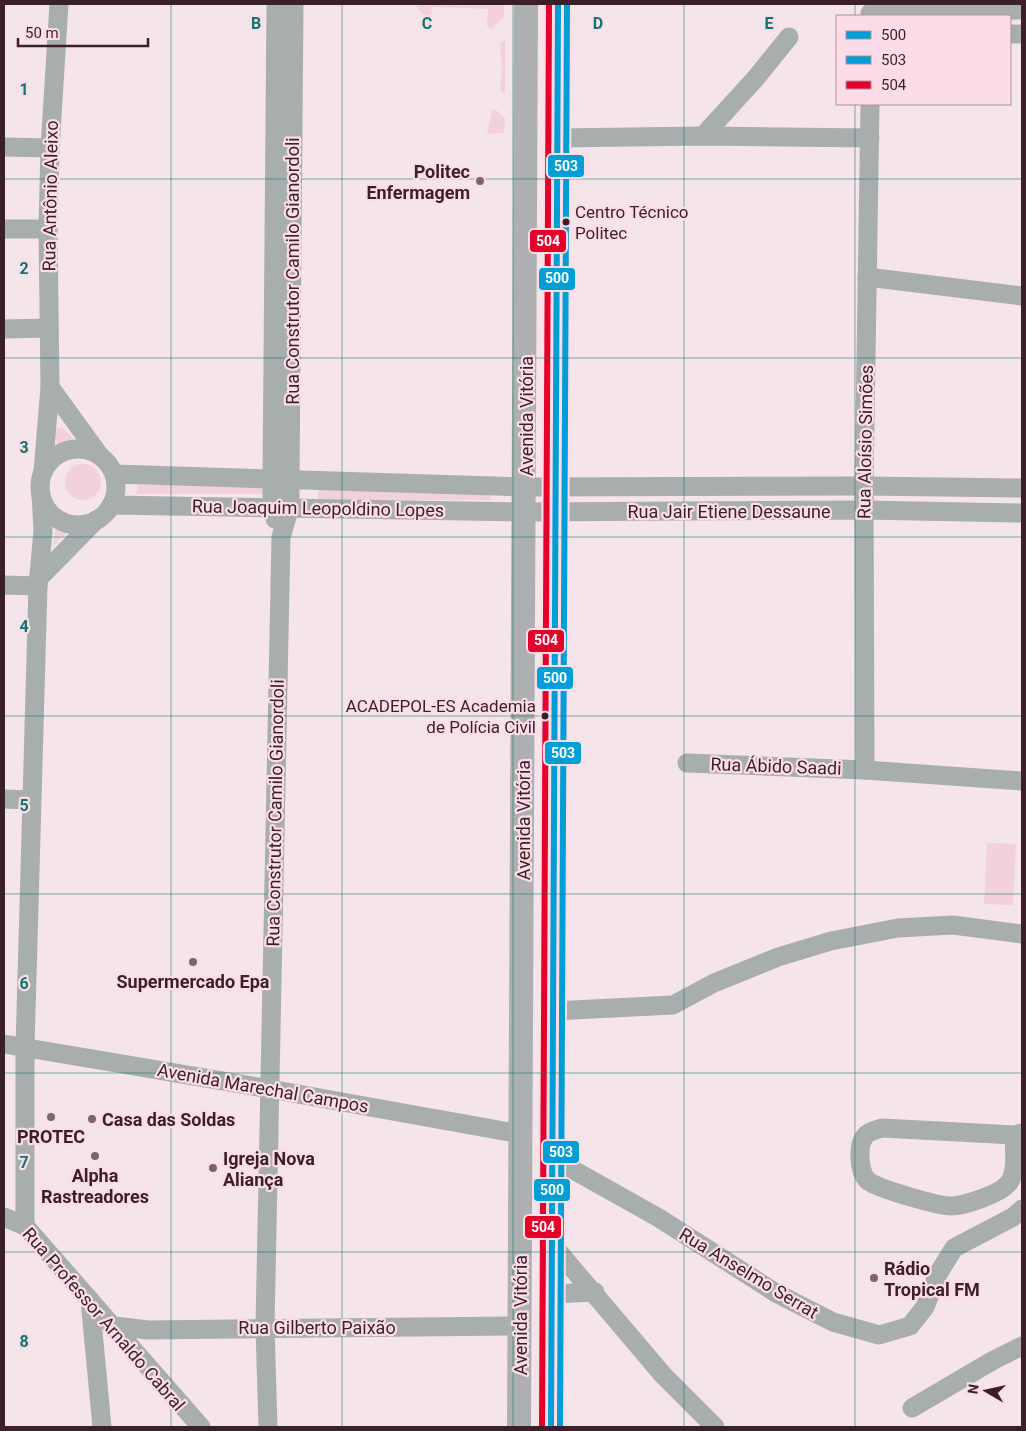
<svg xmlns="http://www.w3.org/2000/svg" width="1026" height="1431" viewBox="0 0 1026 1431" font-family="Roboto,sans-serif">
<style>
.green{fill:#f3d1dc}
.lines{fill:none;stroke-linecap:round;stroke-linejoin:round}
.minor{stroke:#a8adad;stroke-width:19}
.major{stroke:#aeafb0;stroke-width:24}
.bus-1-casing{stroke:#fcdde7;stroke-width:10}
.bus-2-casing{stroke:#fcdde7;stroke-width:10}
.bus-3-casing{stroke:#fcdde7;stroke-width:10}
.bus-1{stroke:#009ed6;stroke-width:6}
.bus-2{stroke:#009ed6;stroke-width:6}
.bus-3{stroke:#e4002b;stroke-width:6}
.grid{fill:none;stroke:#0f766e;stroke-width:1;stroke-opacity:0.55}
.poi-dot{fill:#7c646d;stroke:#fcdde7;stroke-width:2}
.bus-dot{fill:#3b1f29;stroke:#fcdde7;stroke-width:2}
.labels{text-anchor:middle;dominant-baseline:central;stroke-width:4.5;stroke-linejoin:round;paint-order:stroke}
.bus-label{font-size:17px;fill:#3b1f29;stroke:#fcdde7;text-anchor:start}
.poi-label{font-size:18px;font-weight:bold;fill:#3b1f29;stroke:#fcdde7}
.street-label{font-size:18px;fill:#3b1f29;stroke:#fcdde7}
.grid-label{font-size:16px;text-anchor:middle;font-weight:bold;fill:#0f766e;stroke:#fcdde7;stroke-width:4.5;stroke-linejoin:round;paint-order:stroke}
.line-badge{stroke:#fcdde7;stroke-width:2}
.badge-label{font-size:14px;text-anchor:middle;font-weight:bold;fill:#fff}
</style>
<rect width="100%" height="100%" fill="#f5e4ea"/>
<g class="green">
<polygon points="415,4 504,5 504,17 491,29 487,26 488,9 432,7 430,24"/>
<polygon points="505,40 505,94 500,90 502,69 500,43"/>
<polygon points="492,109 496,110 505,118 504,133 487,134"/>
<polygon points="56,428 63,428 79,445 59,451 54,434"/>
<circle cx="83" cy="482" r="18"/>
<polygon points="138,485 264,485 263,494 136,494"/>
<polygon points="318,490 490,490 491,500 318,500"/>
<polygon points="57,521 72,527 53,547"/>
<polygon points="987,843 1016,844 1013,905 984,904"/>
</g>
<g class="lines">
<g class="minor">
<polyline points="870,13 1022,10"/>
<polyline points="1010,34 1022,34"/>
<polyline points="870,104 864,486 865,770 1022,781"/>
<polyline points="703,136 755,79 789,37"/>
<polyline points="557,138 703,136 870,138"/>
<polyline points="4,147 50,148"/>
<polyline points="4,229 48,229"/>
<polyline points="867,277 1022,296"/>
<polyline points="4,329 49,328"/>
<polyline points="50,387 100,456"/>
<circle cx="78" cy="487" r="38"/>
<polyline points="43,472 50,387 48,229 50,148 59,4"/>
<polyline points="114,474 525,487 864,486 1022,488"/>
<polyline points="111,505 525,512 864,510 1022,513"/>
<polyline points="275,519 272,507 272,479 276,4"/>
<polyline points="38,579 96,520"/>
<polyline points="4,585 38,586"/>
<polyline points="687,763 865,770"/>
<polyline points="4,799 31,800"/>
<polyline points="553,1011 673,1005 714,983 778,957 831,941 898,928 953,925 1022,934"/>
<polyline points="4,1044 270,1089 521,1134"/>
<path d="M1014 1135C1014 1150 1018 1172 1008 1184 999 1194 964 1206 951 1206 938 1206 875 1188 867 1180 859 1171 857 1146 865 1136 869 1131 876 1130 882 1128L1014 1135 1022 1133"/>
<polyline points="552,1158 659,1218 776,1293 833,1322 879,1335 910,1326 925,1307 938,1274 954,1248 1013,1217 1022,1209"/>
<polyline points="4,1217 25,1226 201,1427"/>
<polyline points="25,1226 25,1048 38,586 43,531 41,494"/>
<polyline points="551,1243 663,1375 715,1427"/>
<polyline points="552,1294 595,1292"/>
<polyline points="90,1300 102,1427"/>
<polyline points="114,1326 148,1330 520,1326"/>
<polyline points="912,1408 992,1361 1022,1346"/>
<polyline points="268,1427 265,1327 281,537 290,507 290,479 294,4"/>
</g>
<g class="major">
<polyline points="519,1427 526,4"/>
<polyline points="551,1427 558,4"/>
</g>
<defs>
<polyline id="bus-1" points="551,1427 558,4"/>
<polyline id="bus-2" points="560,1427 567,4"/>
<polyline id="bus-3" points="542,1427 549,4"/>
</defs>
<use href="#bus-1" class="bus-1-casing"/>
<use href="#bus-2" class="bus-2-casing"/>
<use href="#bus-3" class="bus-3-casing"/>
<use href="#bus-1" class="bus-1"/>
<use href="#bus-2" class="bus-2"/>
<use href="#bus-3" class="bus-3"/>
</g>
<path class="grid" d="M171 4V1427M342 4V1427M513 4V1427M684 4V1427M855 4V16M855 104V1427M4 179H1022M4 358H1022M4 537H1022M4 716H1022M4 894H1022M4 1073H1022M4 1252H1022"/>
<g class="poi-dot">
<circle cx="480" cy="181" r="5"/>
<circle cx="193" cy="962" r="5"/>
<circle cx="51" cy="1117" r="5"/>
<circle cx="92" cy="1119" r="5"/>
<circle cx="95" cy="1156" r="5"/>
<circle cx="213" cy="1168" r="5"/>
<circle cx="874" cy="1278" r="5"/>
</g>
<g class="bus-dot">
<circle cx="566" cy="222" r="4.5"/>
<circle cx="545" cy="716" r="4.5"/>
</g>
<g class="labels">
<g class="bus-label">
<text x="575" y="212">Centro Técnico<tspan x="575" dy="21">Politec</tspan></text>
<text x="536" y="706" text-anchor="end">ACADEPOL-ES Academia<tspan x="536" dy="21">de Polícia Civil</tspan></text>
</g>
<g class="poi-label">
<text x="470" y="171" text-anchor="end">Politec<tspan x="470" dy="21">Enfermagem</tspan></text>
<text x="193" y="981">Supermercado Epa</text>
<text x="102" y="1119" text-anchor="start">Casa das Soldas</text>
<text x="51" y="1136">PROTEC</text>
<text x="223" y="1158" text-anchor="start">Igreja Nova<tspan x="223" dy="21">Aliança</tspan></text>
<text x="95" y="1175">Alpha<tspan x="95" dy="21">Rastreadores</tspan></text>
<text x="884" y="1268" text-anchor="start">Rádio<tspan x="884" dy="21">Tropical FM</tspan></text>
</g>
<g class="street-label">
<text transform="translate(50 196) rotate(-89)">Rua Antônio Aleixo</text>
<text transform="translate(292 271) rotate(-90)">Rua Construtor Camilo Gianordoli</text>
<text transform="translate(526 416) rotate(-90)">Avenida Vitória</text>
<text transform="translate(865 442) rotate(-89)">Rua Aloísio Simões</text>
<text transform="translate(318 508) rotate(1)">Rua Joaquim Leopoldino Lopes</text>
<text x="729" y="511">Rua Jair Etiene Dessaune</text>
<text transform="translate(776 766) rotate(2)">Rua Ábido Saadi</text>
<text transform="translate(275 813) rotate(-89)">Rua Construtor Camilo Gianordoli</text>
<text transform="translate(523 820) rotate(-90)">Avenida Vitória</text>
<text transform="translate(263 1088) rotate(10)">Avenida Marechal Campos</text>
<text transform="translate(749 1273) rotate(31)">Rua Anselmo Serrat</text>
<text transform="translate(520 1315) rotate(-90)">Avenida Vitória</text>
<text transform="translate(104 1319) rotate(49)">Rua Professor Arnaldo Cabral</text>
<text x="317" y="1327">Rua Gilberto Paixão</text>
</g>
</g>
<g class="grid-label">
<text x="256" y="29">B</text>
<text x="427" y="29">C</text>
<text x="598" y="29">D</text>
<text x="769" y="29">E</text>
<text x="24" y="95">1</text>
<text x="24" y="274">2</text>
<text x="24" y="453">3</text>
<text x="24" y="632">4</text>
<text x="24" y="811">5</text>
<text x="24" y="989">6</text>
<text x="24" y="1168">7</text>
<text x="24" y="1347">8</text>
</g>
<g class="line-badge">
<rect x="547" y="154" width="38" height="24" rx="5" fill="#009ed6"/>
<rect x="529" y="229" width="38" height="24" rx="5" fill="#e4002b"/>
<rect x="538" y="267" width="38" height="24" rx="5" fill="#009ed6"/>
<rect x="527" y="629" width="38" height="24" rx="5" fill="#e4002b"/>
<rect x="536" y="666" width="38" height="24" rx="5" fill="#009ed6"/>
<rect x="544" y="741" width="38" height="24" rx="5" fill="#009ed6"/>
<rect x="542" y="1140" width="38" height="24" rx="5" fill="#009ed6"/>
<rect x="533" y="1178" width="38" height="24" rx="5" fill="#009ed6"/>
<rect x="524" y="1215" width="38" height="24" rx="5" fill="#e4002b"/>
</g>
<g class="badge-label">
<text x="566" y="171">503</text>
<text x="548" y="246">504</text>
<text x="557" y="283">500</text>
<text x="546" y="645">504</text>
<text x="555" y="683">500</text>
<text x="563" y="758">503</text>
<text x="561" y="1157">503</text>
<text x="552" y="1195">500</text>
<text x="543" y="1232">504</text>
</g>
<rect width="1026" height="1431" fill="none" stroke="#3b1f29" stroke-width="10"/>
<rect x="836" y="15" width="175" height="90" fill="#fcdde7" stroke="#af919b"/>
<rect x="846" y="31" width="25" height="8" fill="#009ed6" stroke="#af919b"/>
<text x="881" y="40" font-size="15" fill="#3b1f29">500</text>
<rect x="846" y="56" width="25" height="8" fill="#009ed6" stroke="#af919b"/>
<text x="881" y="65" font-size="15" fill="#3b1f29">503</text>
<rect x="846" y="81" width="25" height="8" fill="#e4002b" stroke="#af919b"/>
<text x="881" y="90" font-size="15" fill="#3b1f29">504</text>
<g transform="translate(986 1391) rotate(279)" stroke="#fcdde7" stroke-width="4" paint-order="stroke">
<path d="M0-4L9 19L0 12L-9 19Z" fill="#3b1f29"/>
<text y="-8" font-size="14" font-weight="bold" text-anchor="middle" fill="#3b1f29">N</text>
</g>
<path d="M18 38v8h130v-8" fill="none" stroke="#3b1f29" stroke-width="2.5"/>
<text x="25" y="38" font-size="15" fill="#3b1f29" stroke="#fcdde7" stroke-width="4" paint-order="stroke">50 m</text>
</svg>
